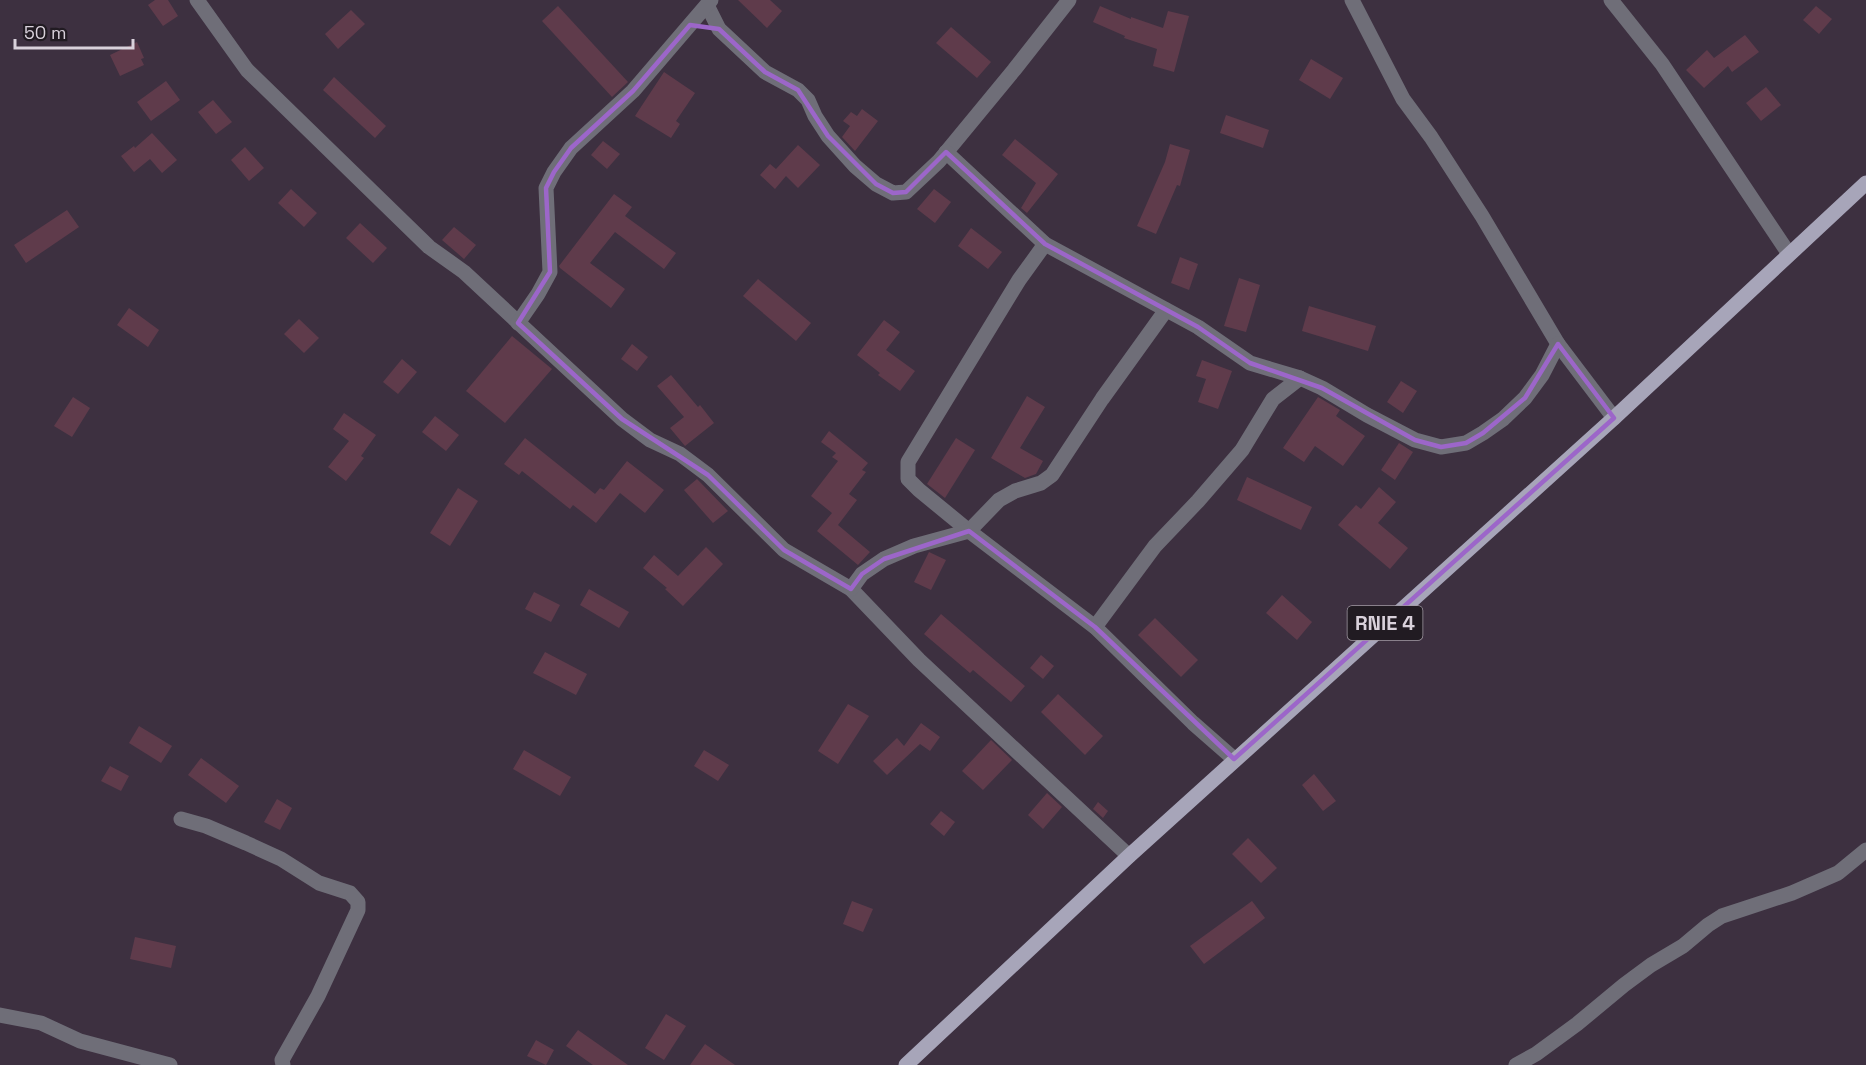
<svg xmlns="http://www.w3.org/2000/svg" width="1866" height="1065" viewBox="0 0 1866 1065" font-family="'Space Grotesk',sans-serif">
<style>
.building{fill:#5f3b4b}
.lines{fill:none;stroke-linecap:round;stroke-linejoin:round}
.minor{stroke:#6f6e78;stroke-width:15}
.major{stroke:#a7a5b9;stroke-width:15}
.marked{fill:none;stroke:#9c66c9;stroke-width:4.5;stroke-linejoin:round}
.labels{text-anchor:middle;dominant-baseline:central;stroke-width:5;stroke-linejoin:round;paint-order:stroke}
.shield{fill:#211b22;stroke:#a29aa4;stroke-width:1.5}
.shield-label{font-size:20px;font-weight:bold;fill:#d9d1db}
</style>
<rect width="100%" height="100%" fill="#3d3040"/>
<g class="building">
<polygon points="155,0 168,0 178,16 163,26 148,5"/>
<polygon points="738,0 770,0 782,11 767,28"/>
<polygon points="558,6 628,82 612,97 542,21"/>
<polygon points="1100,6 1131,19 1131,17 1163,28 1168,11 1189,16 1174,72 1153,66 1157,49 1124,38 1125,36 1093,22"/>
<polygon points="1816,6 1832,19 1819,34 1803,20"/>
<polygon points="351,10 365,24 338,49 325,34"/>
<polygon points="951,27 991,62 977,78 936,43"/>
<polygon points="1745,35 1759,52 1732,72 1728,66 1704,88 1686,70 1707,50 1714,58"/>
<polygon points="137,42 144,58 141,59 144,65 120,76 110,55"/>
<polygon points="1311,59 1343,78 1330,99 1299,80"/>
<polygon points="664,72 695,93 676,121 680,124 671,138 635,116"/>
<polygon points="334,77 386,126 375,138 323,90"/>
<polygon points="166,81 180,100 151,121 137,102"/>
<polygon points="1766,87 1781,105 1761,121 1746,103"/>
<polygon points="213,100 232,122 216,134 198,112"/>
<polygon points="862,109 878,121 855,151 842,137 850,126 843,121 851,112 857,116"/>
<polygon points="1226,115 1269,130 1263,148 1220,133"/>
<polygon points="152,133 177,160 162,173 150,159 134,172 121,156 134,146 135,148"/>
<polygon points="1015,139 1058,174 1027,213 1021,208 1036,183 1002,155"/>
<polygon points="603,141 620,154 607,169 591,155"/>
<polygon points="1170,144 1190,150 1180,186 1177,185 1156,234 1137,226 1165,162"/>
<polygon points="798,145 820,165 798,188 786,176 775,189 760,175 770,164 776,169"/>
<polygon points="245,147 264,168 249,181 231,160"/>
<polygon points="291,189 317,213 304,227 278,203"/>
<polygon points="934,189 951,202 935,223 917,209"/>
<polygon points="614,194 632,207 625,216 676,253 664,269 615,232 590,263 625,289 611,308 560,268 559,266"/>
<polygon points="67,210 79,227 26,263 14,245"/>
<polygon points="360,223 387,248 373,263 346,238"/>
<polygon points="454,227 476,245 464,259 442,240"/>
<polygon points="971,228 1002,252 988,269 958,246"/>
<polygon points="1180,257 1198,264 1189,290 1171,283"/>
<polygon points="1239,278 1260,285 1246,332 1224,326"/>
<polygon points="758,279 811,323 796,341 743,296"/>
<polygon points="1309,306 1376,326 1368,351 1302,331"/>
<polygon points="129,308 159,330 148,347 117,325"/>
<polygon points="299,319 319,338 304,353 284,334"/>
<polygon points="884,320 900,332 886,350 915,371 900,391 878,375 880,373 857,355"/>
<polygon points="512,336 552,369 505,423 466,391"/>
<polygon points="632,344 648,357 637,371 621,359"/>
<polygon points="402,359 417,372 398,394 383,382"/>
<polygon points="1202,360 1232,371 1218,409 1198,402 1206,379 1196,376"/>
<polygon points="671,375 698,407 700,405 714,423 685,446 670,428 684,417 657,386"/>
<polygon points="1401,381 1417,391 1403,413 1387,402"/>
<polygon points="1027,396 1045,407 1020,448 1043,461 1036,474 1025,478 991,458"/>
<polygon points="73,397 90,408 72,437 54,426"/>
<polygon points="1318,397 1340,410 1336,416 1365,436 1343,466 1315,446 1304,462 1283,448"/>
<polygon points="344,413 376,435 361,456 364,458 346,481 328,467 349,441 333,429"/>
<polygon points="435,416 459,435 446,451 422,432"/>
<polygon points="829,431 868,463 862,470 866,472 849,494 857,500 838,525 870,552 858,565 817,531 832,513 811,496 838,461 832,457 836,453 821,442"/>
<polygon points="525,438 595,494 600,488 604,490 627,461 664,490 645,513 620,493 596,523 573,505 570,509 522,471 519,475 504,464"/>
<polygon points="956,438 975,450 945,498 927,484"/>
<polygon points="1399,443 1413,452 1395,480 1381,470"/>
<polygon points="1247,477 1312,507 1301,530 1237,500"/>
<polygon points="697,479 728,511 713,523 684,490"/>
<polygon points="1379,487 1396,502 1378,523 1408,548 1390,569 1338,525 1356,505 1361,509"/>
<polygon points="458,488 478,501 450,546 430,533"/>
<polygon points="706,547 723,564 683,606 665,589 667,588 643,568 654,555 678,576"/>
<polygon points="929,552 946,560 931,590 914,582"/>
<polygon points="589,589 629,612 619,628 580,605"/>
<polygon points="534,592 560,605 551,622 525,609"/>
<polygon points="1282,595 1312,622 1297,640 1266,613"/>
<polygon points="941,614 1025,686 1011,702 973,670 970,673 924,634"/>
<polygon points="1155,618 1198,660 1181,677 1138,635"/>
<polygon points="545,652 587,674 576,695 533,673"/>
<polygon points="1041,655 1054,666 1043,679 1030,668"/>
<polygon points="1058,694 1103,736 1085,755 1041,712"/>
<polygon points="848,704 869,716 838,764 818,751"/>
<polygon points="921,723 940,737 930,751 920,744 887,775 873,761 897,738 904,746"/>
<polygon points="139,726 172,746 161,763 129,743"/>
<polygon points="991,740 1012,760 983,790 962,771"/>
<polygon points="524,750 571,777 560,796 513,769"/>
<polygon points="704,750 729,765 718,781 694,766"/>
<polygon points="201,758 239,786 226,803 188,775"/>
<polygon points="110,766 129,776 121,791 101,781"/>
<polygon points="1314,774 1336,801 1323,811 1302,785"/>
<polygon points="1047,793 1062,807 1043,829 1028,815"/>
<polygon points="277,799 292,808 280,830 264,822"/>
<polygon points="1098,802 1108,811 1103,818 1093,809"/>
<polygon points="941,811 955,822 944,836 930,824"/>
<polygon points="1248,838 1277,868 1261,883 1232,854"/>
<polygon points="852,901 873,909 863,932 843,924"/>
<polygon points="1252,901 1265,918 1204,964 1190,946"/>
<polygon points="135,937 176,946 171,968 130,959"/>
<polygon points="666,1014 686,1026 664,1060 645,1048"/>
<polygon points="578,1030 628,1065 593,1065 566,1046"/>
<polygon points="536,1040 554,1050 546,1065 527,1056"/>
<polygon points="705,1044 735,1065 690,1065"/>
</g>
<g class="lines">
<g class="minor">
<polyline points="197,0 247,70 429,247 464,272 622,419 650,440 680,454 708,475 784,550 851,589 919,660 1129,856"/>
<polyline points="1352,0 1403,99 1431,137 1482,216 1558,344 1614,418"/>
<polyline points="1611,0 1662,64 1789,254"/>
<polyline points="707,5 719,29 765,72 798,90 808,100 815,116 828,136 855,166 876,184 893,193 906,192 939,161 1014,70 1069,0"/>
<polyline points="946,152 1045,244 1198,327 1250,363 1300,378 1322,388 1367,415 1415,440 1441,447 1466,443 1483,433 1503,419 1525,398 1542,375 1558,344"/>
<polyline points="1045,244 1019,280 908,462 908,479 919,490 969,531 1095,627 1193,723 1234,759"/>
<polyline points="518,323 538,294 550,272 546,188 554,172 571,148 633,91 711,0"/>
<polyline points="851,589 862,574 884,559 914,546 969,531 999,500 1015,491 1041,483 1052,475 1102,399 1166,310"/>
<polyline points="1095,627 1155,546 1198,501 1242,450 1273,399 1300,378"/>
<polyline points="181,819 206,826 246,843 281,859 319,883 350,893 358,902 358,910 318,996 282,1060 283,1065"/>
<polyline points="0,1015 41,1023 80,1041 170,1065"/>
<polyline points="1516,1065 1536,1054 1577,1024 1624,985 1651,965 1683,946 1708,925 1722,916 1792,893 1838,873 1866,850"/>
</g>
<polyline class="major" points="906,1065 1129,856 1614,418 1866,183"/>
</g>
<path class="marked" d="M690 25 719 29 765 72 798 90 828 136 876 184 893 193 906 192 946 152 1045 244 1198 327 1250 363 1322 388 1415 440 1441 447 1466 443 1483 433 1525 398 1558 344 1614 418 1234 759 1095 627 969 531 884 559 862 574 851 589 784 550 708 475 622 419 518 323 550 272 546 188 554 172 571 148 633 91Z"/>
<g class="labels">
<rect class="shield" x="1347.5" y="606" width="75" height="34" rx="4.5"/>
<g class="shield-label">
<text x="1385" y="623">RNIE 4</text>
</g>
</g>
<path d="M15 39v9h118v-9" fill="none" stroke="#d9d1db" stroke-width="3"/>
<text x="24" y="39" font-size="18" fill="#d9d1db" stroke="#211b22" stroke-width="4.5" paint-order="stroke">50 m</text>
</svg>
